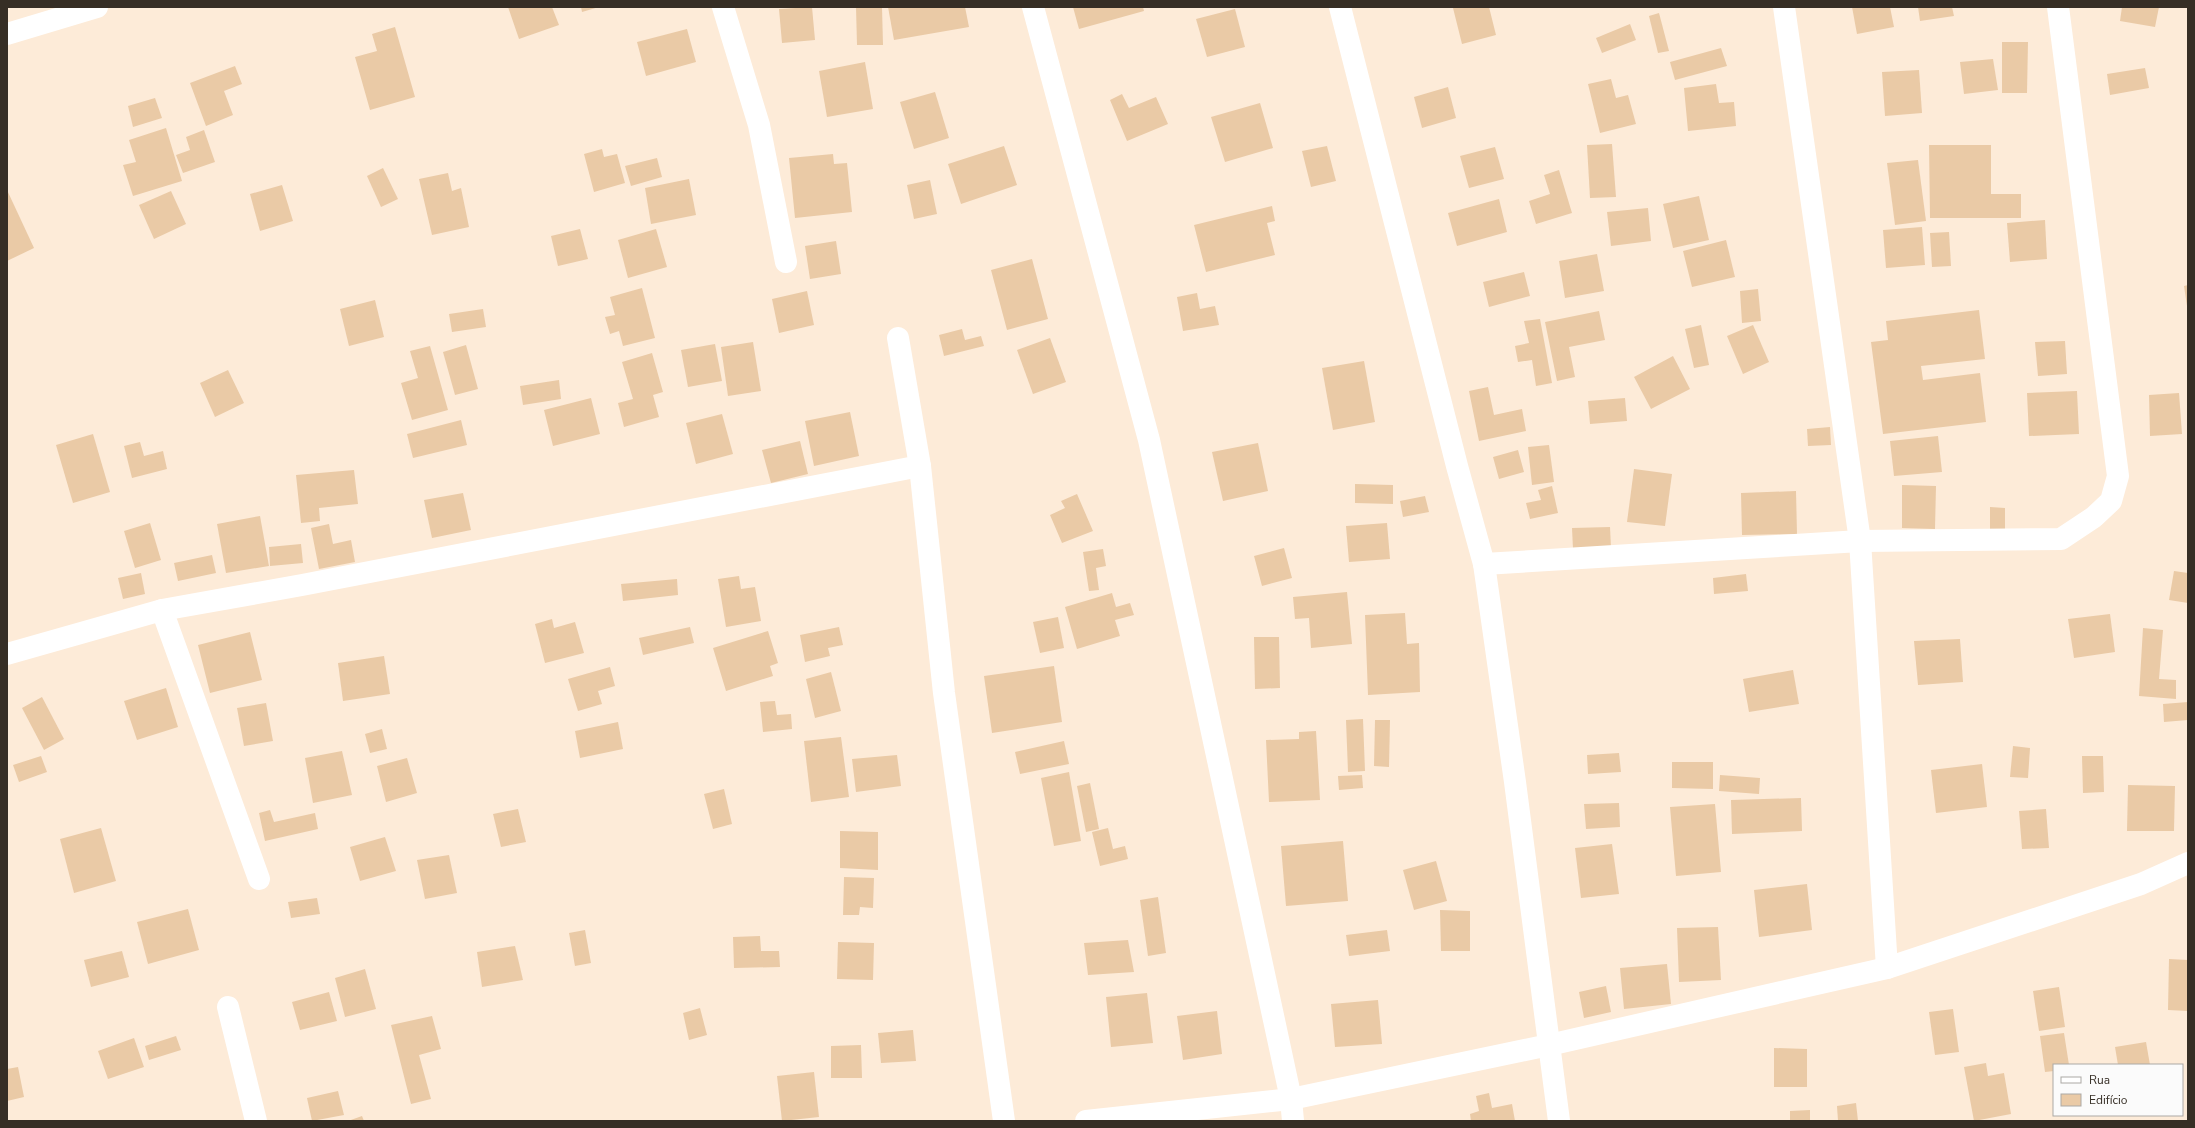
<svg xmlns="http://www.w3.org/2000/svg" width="2195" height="1128" viewBox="0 0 2195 1128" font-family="'Nunito Sans',sans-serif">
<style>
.building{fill:#eacaa6}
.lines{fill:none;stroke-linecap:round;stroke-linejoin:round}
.street{stroke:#fff;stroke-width:22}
</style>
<rect width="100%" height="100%" fill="#fdebd8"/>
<g class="building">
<polygon points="508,7 552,7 559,25 519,39"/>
<polygon points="581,7 599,7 582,12"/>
<polygon points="812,7 815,40 782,43 779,9"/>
<polygon points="856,7 882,7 883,45 857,45"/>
<polygon points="888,7 965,7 969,27 894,40"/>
<polygon points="1073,7 1143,7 1144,11 1079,29"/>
<polygon points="1489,7 1496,35 1462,44 1453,8"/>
<polygon points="1852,7 1890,7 1894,27 1857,34"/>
<polygon points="1918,7 1952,7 1954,16 1920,21"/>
<polygon points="2122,7 2159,7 2155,27 2120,21"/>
<polygon points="1235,9 1245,47 1207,57 1196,19"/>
<polygon points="1659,13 1669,51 1658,53 1649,16"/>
<polygon points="1630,24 1636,40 1602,53 1596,38"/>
<polygon points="395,27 415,97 370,110 355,57 377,51 372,34"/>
<polygon points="687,29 696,62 646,76 637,42"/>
<polygon points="2002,42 2028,42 2027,93 2002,93"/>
<polygon points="1721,48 1727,66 1675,80 1670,62"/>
<polygon points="1993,59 1998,90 1964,94 1960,62"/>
<polygon points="865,62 873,109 827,117 819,71"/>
<polygon points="235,66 242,84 224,91 233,115 206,126 190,83"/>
<polygon points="2145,68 2149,88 2110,95 2107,74"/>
<polygon points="1919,70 1922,113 1885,116 1882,72"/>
<polygon points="1611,79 1616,98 1628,95 1636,124 1600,133 1588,84"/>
<polygon points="1716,84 1719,103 1734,102 1736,126 1688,131 1684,88"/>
<polygon points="1448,87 1456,118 1422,128 1414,97"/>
<polygon points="935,92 949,138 914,149 900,102"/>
<polygon points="1122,94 1129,108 1156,97 1168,124 1127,141 1110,100"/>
<polygon points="155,98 162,118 133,127 128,106"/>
<polygon points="1260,103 1273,148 1225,162 1211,117"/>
<polygon points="166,128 182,181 133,196 123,165 136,162 129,140"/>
<polygon points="204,130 215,162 183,173 176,155 190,150 186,137"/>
<polygon points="1612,144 1616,197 1590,198 1587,145"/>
<polygon points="1929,145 1991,145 1991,194 2021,194 2021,218 1930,218"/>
<polygon points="1004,146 1017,185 961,204 948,164"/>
<polygon points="1327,146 1336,181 1311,187 1302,151"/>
<polygon points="1495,147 1504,179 1469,188 1460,156"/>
<polygon points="602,149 604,157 617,154 625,183 594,192 584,154"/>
<polygon points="833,154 834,164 847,163 852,212 795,218 789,158"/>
<polygon points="657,158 662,177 631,186 625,166"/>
<polygon points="1918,160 1926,221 1895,225 1887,163"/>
<polygon points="383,168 398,199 381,207 367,176"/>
<polygon points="1559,170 1572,213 1536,224 1529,201 1550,194 1544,175"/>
<polygon points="448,173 452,191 461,188 469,227 432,235 419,179"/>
<polygon points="689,179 696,215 651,224 645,188"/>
<polygon points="930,180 937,214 914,219 907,185"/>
<polygon points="282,185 293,221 260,231 250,194"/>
<polygon points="7,190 34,248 7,261"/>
<polygon points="171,191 186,224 154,239 139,205"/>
<polygon points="1699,196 1709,240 1673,248 1663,204"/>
<polygon points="1499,199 1507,232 1457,246 1448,213"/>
<polygon points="1272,206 1275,221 1267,223 1275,255 1206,272 1194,225"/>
<polygon points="1648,208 1651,241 1611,246 1607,212"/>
<polygon points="2045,220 2047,259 2010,262 2007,223"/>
<polygon points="1922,227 1925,265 1886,268 1883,230"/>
<polygon points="580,229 588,259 558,266 551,236"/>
<polygon points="656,229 667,267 628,278 618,240"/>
<polygon points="1949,232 1951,266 1932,267 1930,233"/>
<polygon points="1726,240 1735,277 1692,287 1683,251"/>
<polygon points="836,241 841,274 810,279 805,246"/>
<polygon points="1597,254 1604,291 1565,298 1559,261"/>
<polygon points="1032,259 1048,319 1007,330 991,270"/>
<polygon points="1524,272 1530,296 1489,307 1483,282"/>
<polygon points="2188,285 2188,306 2187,306 2184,286"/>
<polygon points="642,288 655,338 623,346 619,331 610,334 605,317 615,315 610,297"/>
<polygon points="1758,289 1761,321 1742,323 1740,291"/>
<polygon points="807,291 814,325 779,333 772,299"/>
<polygon points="1197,293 1200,309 1215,306 1219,325 1183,331 1177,297"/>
<polygon points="375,300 384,337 349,346 340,309"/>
<polygon points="483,309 486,327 452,332 449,314"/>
<polygon points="1979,310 1985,359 1921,366 1923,380 1980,373 1986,422 1883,434 1871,342 1888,340 1886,321"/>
<polygon points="1599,311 1605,340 1569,347 1575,377 1557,381 1545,322"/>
<polygon points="1540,319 1552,383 1536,386 1532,360 1518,362 1515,346 1529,343 1524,321"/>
<polygon points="1701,325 1709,365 1694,368 1685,329"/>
<polygon points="1753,325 1769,362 1743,374 1727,336"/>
<polygon points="962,329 965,340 981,336 984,346 944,356 939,335"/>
<polygon points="1050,338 1066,382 1033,394 1017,350"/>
<polygon points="2065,341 2067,374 2038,376 2035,342"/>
<polygon points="753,342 761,391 728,396 721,347"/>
<polygon points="715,344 722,381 688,387 681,350"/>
<polygon points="466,345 478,389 455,395 443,352"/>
<polygon points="430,346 448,410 412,420 401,383 418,378 410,351"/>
<polygon points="652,353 663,392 653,395 659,417 624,427 618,403 633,399 622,362"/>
<polygon points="1673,356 1690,389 1651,409 1634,377"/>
<polygon points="1364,361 1375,422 1333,430 1322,368"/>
<polygon points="228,370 244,403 215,417 200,383"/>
<polygon points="559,380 561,399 523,405 520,386"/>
<polygon points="1488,387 1494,415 1522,409 1526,431 1479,441 1469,391"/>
<polygon points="2077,391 2079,434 2029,436 2027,393"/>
<polygon points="2179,393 2182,434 2150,436 2149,395"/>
<polygon points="591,398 600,434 553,446 544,410"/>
<polygon points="1625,398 1627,421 1590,424 1588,401"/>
<polygon points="850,412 859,456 814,466 805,421"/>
<polygon points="722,414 733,454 696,464 686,423"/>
<polygon points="461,420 467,445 413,458 407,434"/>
<polygon points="1830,427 1831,445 1808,446 1807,429"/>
<polygon points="93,434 110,492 73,503 56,445"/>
<polygon points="1938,436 1942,472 1894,476 1890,441"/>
<polygon points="800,441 808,474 771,483 762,450"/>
<polygon points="140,442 144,456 163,451 167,469 132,478 124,446"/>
<polygon points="1258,443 1268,491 1223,501 1212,452"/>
<polygon points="1549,445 1554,482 1532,485 1528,447"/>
<polygon points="1518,450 1524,472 1499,479 1493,457"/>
<polygon points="1634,469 1672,474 1665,526 1627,522"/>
<polygon points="354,470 358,504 319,508 320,521 301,523 296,475"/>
<polygon points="1355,484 1393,485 1393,504 1355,503"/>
<polygon points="1902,485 1936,486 1935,529 1902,528"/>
<polygon points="1552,486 1558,513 1530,519 1526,503 1541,500 1538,490"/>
<polygon points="1796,491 1797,534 1742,535 1741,493"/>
<polygon points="463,493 471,530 432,538 424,500"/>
<polygon points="1077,494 1093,531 1062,543 1050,515 1065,508 1061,501"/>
<polygon points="1425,496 1429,512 1403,517 1400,501"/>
<polygon points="1990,507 2005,508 2005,537 1990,537"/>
<polygon points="260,516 269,566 226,573 217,524"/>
<polygon points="150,523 161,560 135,568 124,531"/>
<polygon points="1387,523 1390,559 1349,562 1346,526"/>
<polygon points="329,524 333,544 351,540 355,562 319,569 311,528"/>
<polygon points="1610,527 1611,548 1573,549 1572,528"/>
<polygon points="301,544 303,563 270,566 269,547"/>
<polygon points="1284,548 1292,578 1262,586 1254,556"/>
<polygon points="1103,549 1106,566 1096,568 1099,590 1089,591 1083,552"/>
<polygon points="212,555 216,573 178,581 174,563"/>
<polygon points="2174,571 2188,573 2188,603 2169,600"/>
<polygon points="141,573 145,594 123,599 118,578"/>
<polygon points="1746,574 1748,591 1714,594 1713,578"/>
<polygon points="739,576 741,589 755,587 761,621 726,627 718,579"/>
<polygon points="677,579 678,595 623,601 621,584"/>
<polygon points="1347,592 1352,644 1311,648 1309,618 1295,619 1293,597"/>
<polygon points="1112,593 1116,607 1130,603 1134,615 1115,620 1120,636 1077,649 1065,607"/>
<polygon points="1405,613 1407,644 1419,643 1420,692 1368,695 1365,615"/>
<polygon points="2110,614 2115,652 2074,658 2068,619"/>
<polygon points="1058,617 1064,648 1040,653 1033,622"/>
<polygon points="552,619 554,628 575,622 584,653 545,663 535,624"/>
<polygon points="690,627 694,643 643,655 639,638"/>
<polygon points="839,627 843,645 828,648 830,656 805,662 800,635"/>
<polygon points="2143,628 2163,630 2159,679 2176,680 2176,699 2139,696"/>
<polygon points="768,631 778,663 770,666 773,676 726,691 713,648"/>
<polygon points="250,632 262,680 210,693 198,645"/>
<polygon points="1254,637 1279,637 1280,688 1255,689"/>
<polygon points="1960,639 1963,682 1918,685 1914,641"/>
<polygon points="384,656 390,694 343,701 338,663"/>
<polygon points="1054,666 1062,722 992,733 984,676"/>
<polygon points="610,667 615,686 598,691 602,704 578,711 568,679"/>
<polygon points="1793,670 1799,704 1749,712 1743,679"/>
<polygon points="831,672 841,711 815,718 806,679"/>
<polygon points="166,688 178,727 137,740 124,701"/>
<polygon points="42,697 64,739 44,750 22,708"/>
<polygon points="775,701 777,715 791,714 792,729 763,732 760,702"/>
<polygon points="2188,702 2188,720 2164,722 2163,704"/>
<polygon points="266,703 273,741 244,746 237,708"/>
<polygon points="1363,719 1365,771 1348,772 1346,720"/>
<polygon points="1375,720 1390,720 1389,767 1374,766"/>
<polygon points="618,722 623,749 580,758 575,731"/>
<polygon points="382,729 387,749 370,753 365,734"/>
<polygon points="1316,731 1320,800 1269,802 1266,740 1299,739 1299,732"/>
<polygon points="841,737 849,797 811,802 804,741"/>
<polygon points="1064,741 1069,764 1020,774 1015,752"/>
<polygon points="2013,746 2030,748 2028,778 2010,777"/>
<polygon points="342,751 352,795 313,803 305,758"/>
<polygon points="1619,753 1621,772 1588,774 1587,755"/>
<polygon points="897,755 901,786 856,792 852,759"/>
<polygon points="41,756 47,772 19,782 13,765"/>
<polygon points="2082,756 2103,756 2104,792 2083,793"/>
<polygon points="407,758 417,793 386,802 377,766"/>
<polygon points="1672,762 1713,762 1713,789 1672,788"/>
<polygon points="1982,764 1987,807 1936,813 1931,770"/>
<polygon points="1069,772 1081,841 1054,846 1041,778"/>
<polygon points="1362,775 1363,788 1339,790 1338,776"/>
<polygon points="1720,775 1760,778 1759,794 1719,791"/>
<polygon points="1090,783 1099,829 1086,832 1077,786"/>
<polygon points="2128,785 2175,786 2174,831 2127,831"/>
<polygon points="724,789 732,824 713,829 704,794"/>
<polygon points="1801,798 1802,831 1732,834 1731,800"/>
<polygon points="1619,803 1620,827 1586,829 1584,804"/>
<polygon points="1715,804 1721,872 1676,876 1670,807"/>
<polygon points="518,809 526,842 501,847 493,814"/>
<polygon points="2046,809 2049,848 2022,849 2019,811"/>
<polygon points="270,810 274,822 315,813 318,829 265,841 259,813"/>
<polygon points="101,828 116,881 74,893 60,839"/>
<polygon points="1108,828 1113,849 1125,846 1128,859 1100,866 1092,832"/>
<polygon points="840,831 878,832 878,870 840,868"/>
<polygon points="385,837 396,871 360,881 350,847"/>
<polygon points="1343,841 1348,901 1286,906 1281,846"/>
<polygon points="1612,844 1619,894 1581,898 1575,848"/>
<polygon points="449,855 457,893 425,899 417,860"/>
<polygon points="1436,861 1447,901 1414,910 1403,870"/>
<polygon points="844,877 874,878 873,908 860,907 859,915 843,915"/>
<polygon points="1807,884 1812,930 1759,937 1754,890"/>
<polygon points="1158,897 1166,953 1148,956 1140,900"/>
<polygon points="317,898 320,914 291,918 288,902"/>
<polygon points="188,909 199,950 148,964 137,922"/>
<polygon points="1440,910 1470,911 1470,951 1441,951"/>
<polygon points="1718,927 1721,980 1679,982 1677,928"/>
<polygon points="585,930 591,963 575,966 569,933"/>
<polygon points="1387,930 1390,951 1349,956 1346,935"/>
<polygon points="760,936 761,951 779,951 780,967 734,968 733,937"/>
<polygon points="1128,940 1134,972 1088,975 1084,943"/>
<polygon points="838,942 874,943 873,980 837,979"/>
<polygon points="515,946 523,980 482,987 477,952"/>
<polygon points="122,951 129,977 91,987 84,960"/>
<polygon points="2169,959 2188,960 2188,1011 2168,1010"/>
<polygon points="1667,964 1671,1004 1624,1009 1620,968"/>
<polygon points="365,969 376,1009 345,1017 335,978"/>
<polygon points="1606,986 1611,1012 1584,1018 1579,992"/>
<polygon points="2059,987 2065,1027 2039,1031 2033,991"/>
<polygon points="329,992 337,1021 300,1030 292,1002"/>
<polygon points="1147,993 1153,1043 1111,1047 1106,997"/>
<polygon points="1378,1000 1382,1044 1335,1047 1331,1004"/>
<polygon points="700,1008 707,1035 689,1040 683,1013"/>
<polygon points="1953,1009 1959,1052 1935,1055 1929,1012"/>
<polygon points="1217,1011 1222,1054 1183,1060 1177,1016"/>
<polygon points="432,1016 441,1049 419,1055 431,1099 411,1104 391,1025"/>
<polygon points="913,1030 916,1061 881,1063 878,1033"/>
<polygon points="2064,1033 2069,1065 2054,1065 2054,1071 2045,1072 2040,1036"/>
<polygon points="176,1036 181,1050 149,1060 145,1046"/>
<polygon points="134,1038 144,1067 108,1079 98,1051"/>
<polygon points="2146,1042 2150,1065 2118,1065 2115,1047"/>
<polygon points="861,1045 862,1078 831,1078 831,1046"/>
<polygon points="1774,1048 1807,1049 1807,1087 1774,1087"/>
<polygon points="1986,1063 1988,1076 2004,1073 2011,1114 1974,1121 1964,1067"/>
<polygon points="18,1067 24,1097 7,1101 7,1069"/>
<polygon points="814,1072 819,1117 782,1121 777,1076"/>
<polygon points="338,1091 344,1115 312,1121 307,1098"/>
<polygon points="1489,1093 1492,1108 1512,1104 1515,1121 1471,1121 1470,1114 1479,1111 1476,1096"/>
<polygon points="1856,1103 1858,1121 1838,1121 1837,1106"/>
<polygon points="1810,1110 1810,1121 1790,1121 1790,1111"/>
<polygon points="362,1116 364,1121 348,1121"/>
</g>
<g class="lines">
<g class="street">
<polyline points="723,7 759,125 786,262"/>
<polyline points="1033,7 1149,440 1291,1099 1293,1121"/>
<polyline points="1340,7 1457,466 1484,564 1515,782 1559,1121"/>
<polyline points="1784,7 1860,541 1887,968"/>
<polyline points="7,34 97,7"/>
<polyline points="898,338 920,466 944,693 1004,1121"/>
<polyline points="1484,564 1860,541 2061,539 2094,517 2111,501 2118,476 2058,7"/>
<polyline points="162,610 259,879"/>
<polyline points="7,654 162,610 302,585 920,466"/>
<polyline points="228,1007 256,1121"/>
<polyline points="1086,1121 1291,1099 1549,1045 1887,968 2141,884 2188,863"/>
</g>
</g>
<rect width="2195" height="1128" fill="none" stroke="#362e25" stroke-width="16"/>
<rect x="2053" y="1064" width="130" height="52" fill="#fbfbfb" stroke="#aca9a5"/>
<rect x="2061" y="1077" width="20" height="6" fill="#ffffff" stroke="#aca9a5"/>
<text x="2089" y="1084" font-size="12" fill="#362e25">Rua</text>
<rect x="2061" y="1094" width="20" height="12" fill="#eacaa6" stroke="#aca9a5"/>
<text x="2089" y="1104" font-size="12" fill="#362e25">Edifício</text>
</svg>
